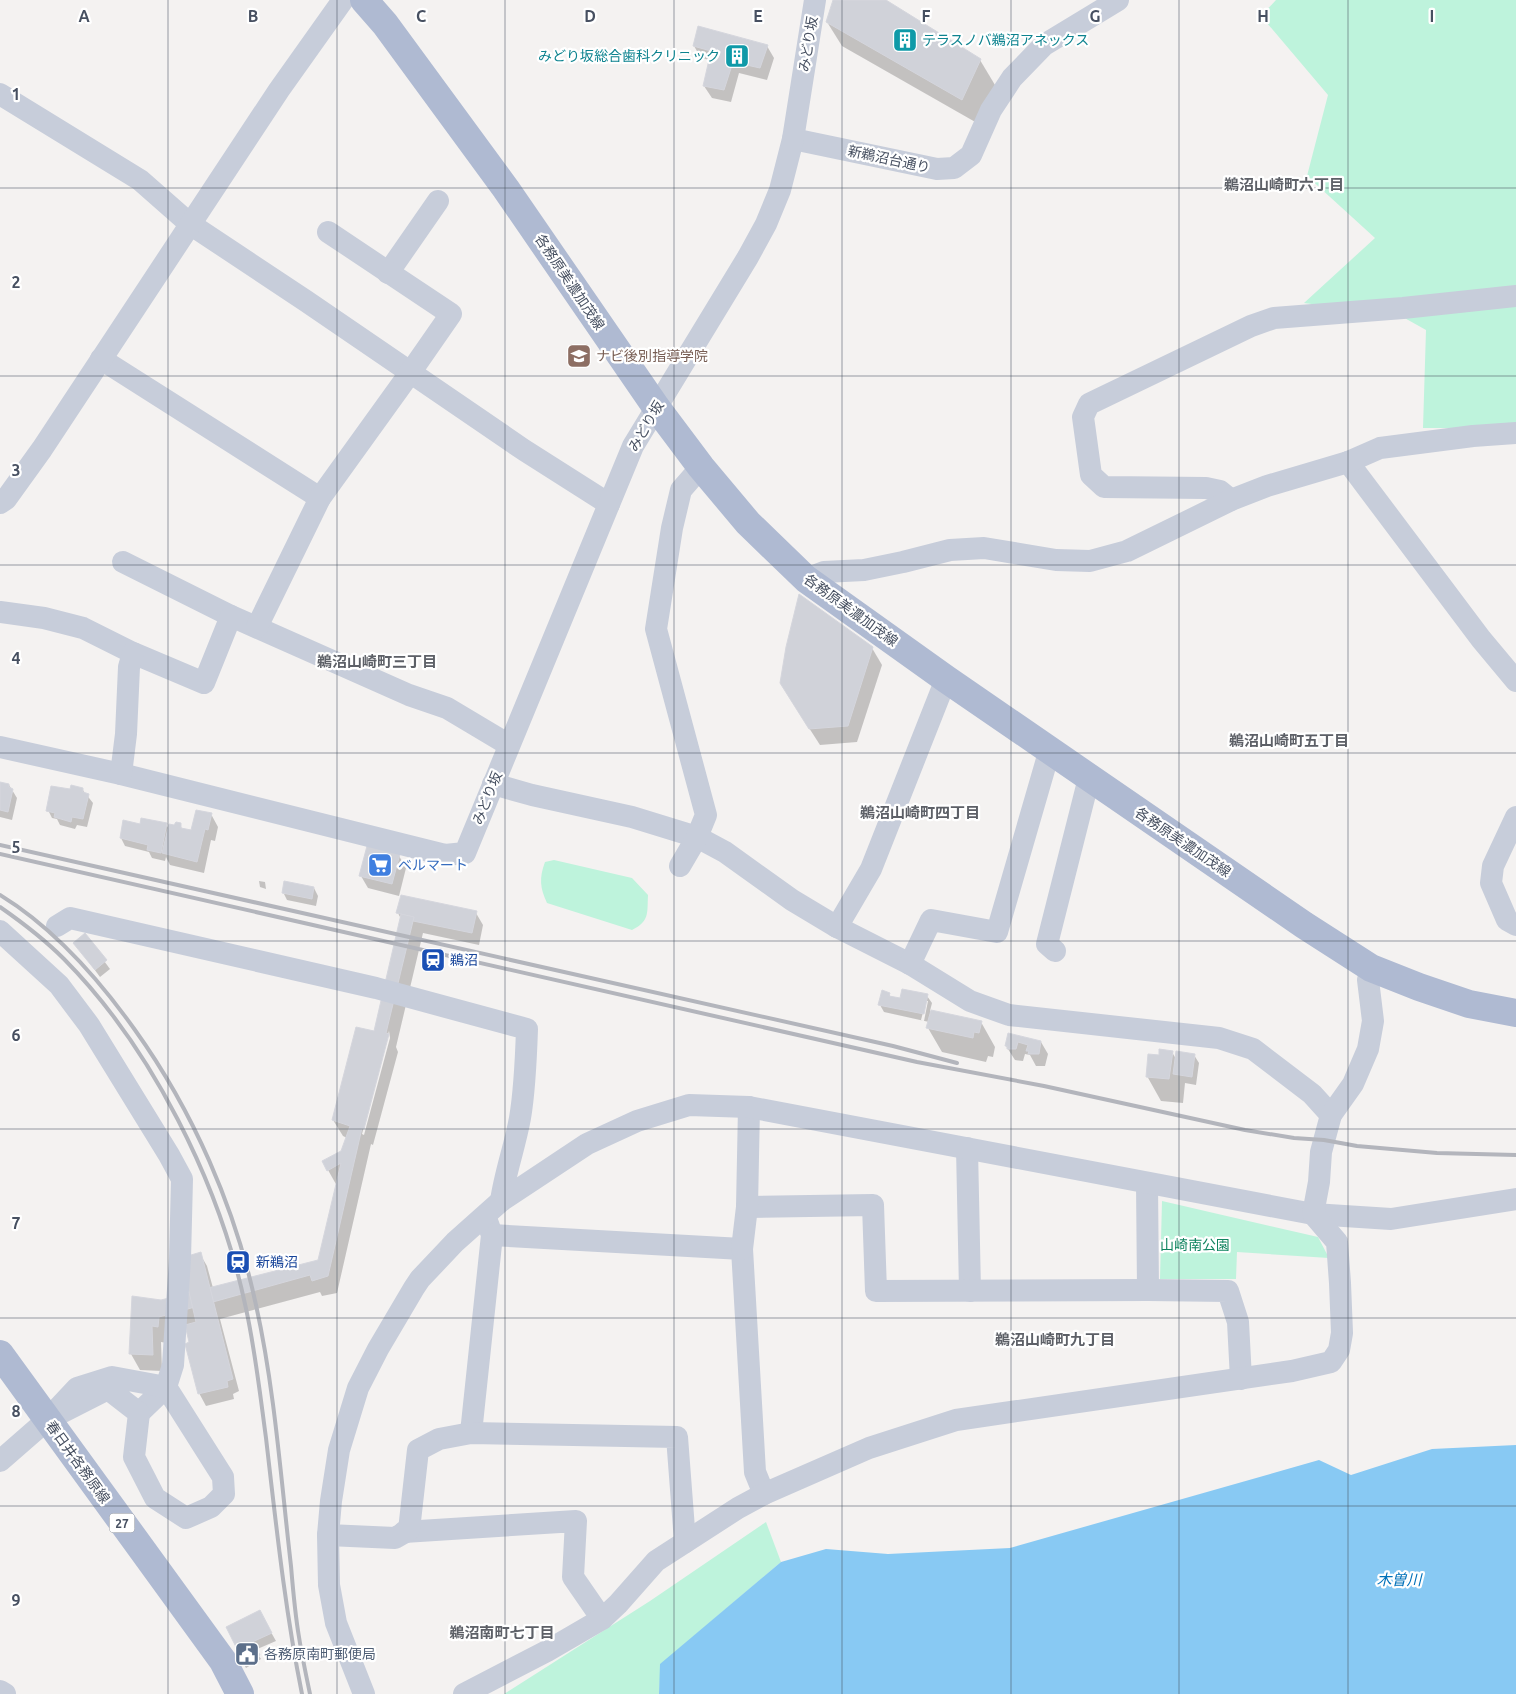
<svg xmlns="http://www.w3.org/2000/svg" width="1516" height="1694" viewBox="0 0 1516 1694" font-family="Ubuntu,'Noto Sans JP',sans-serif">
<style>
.green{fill:#bef3dc}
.water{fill:#88c9f3}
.shadow{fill:#0003;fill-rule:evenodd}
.building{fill:#d0d2d9;stroke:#d5d6dd}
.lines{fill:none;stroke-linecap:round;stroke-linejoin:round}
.minor{stroke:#c7cdda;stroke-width:22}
.major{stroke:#afbad2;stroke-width:28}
.rail{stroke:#b3b5bc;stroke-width:4}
.grid{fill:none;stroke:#475061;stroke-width:1;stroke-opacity:0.55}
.labels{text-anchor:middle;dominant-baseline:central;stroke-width:4.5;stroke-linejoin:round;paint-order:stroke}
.shield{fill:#fff;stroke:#7e8490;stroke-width:1}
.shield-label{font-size:12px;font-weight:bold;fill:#475061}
.culture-label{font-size:14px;fill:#0d838f;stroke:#fff;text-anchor:start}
.street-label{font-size:14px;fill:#475061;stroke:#fff}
.education-label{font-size:14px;fill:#785e54;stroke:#fff;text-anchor:start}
.shop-label{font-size:14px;fill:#366cbe;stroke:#fff;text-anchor:start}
.transit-label{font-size:14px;fill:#164399;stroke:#fff;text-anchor:start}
.park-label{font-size:14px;fill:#10845f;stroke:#fff}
.service-label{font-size:14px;fill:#4e5e75;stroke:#fff;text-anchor:start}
.neighbourhood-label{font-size:15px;font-weight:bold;fill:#5d6067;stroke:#fff}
.water-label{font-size:15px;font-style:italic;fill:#0171ba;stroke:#fff}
.grid-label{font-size:16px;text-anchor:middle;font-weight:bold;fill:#475061;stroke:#fff;stroke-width:4.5;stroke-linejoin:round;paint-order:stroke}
</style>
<rect width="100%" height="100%" fill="#f4f2f1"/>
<g class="green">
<polygon points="1276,0 1516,0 1516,428 1423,428 1426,330 1401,316 1304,303 1375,238 1307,176 1328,95 1261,16"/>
<path d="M554 860 632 878 648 895C647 913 650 921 632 930L547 903C540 888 539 878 545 862Z"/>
<polygon points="1162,1201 1318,1237 1329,1258 1237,1252 1236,1279 1160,1279"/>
<polygon points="766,1522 781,1562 661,1664 659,1694 504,1694 650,1601"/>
</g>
<polygon class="water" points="1516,1445 1516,1694 659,1694 660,1664 781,1562 826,1549 888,1554 1010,1548 1319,1460 1351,1475 1432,1449"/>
<g class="shadow">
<polygon points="834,0 884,0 980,60 995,85 977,123 842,46 827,22"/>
<polygon points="694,46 767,46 774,58 767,80 739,73 731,102 712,98 704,86 710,60 701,58"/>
<polygon points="872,648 882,665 857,742 820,745 791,700"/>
<polygon points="0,783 9,785 17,798 12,820 0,817"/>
<polygon points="82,789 93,803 87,827 77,825 75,829 60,825 57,819 52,818 48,810 71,790"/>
<polygon points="211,814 218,827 215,841 211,840 204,873 170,865 166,857 165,861 152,858 149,852 125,846 121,838 141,825 166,825 169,829 180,825 182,829 192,831"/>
<polygon points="399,856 406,868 399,896 368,888 361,876"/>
<polygon points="259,881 265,882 266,889 260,887"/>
<polygon points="314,888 318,896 316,906 287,900 283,892"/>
<path d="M398 913H476L483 925 479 945 423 933 396 1047 398 1052 373 1145 371 1144 337 1293 322 1296 320 1292 220 1319 239 1391 233 1394 234 1399 206 1406 199 1393 187 1328 167 1343 161 1342 162 1371 140 1370 131 1354 161 1301 191 1294 200 1254 207 1266 213 1288 319 1261 337 1186 328 1170 342 1152 347 1138 343 1136 333 1120 374 1033 401 919ZM389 1031 390 1038 364 1135 362 1134Z"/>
<polygon points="85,935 110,969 100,977 75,943"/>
<path d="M889 994 891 998 901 1000 927 996 932 1003 930 1011 981 1022 995 1047 993 1057 988 1056 986 1062 942 1052 928 1028 929 1022 884 1012 880 1005ZM926 1001H928L924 1021 921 1020Z"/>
<polygon points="1009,1034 1041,1042 1048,1054 1045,1066 1036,1066 1030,1055 1025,1054 1023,1061 1015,1060 1006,1046"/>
<polygon points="1172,1052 1176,1059 1194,1055 1199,1063 1196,1085 1185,1083 1183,1103 1161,1101 1147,1076 1160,1056"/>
<polygon points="259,1611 276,1641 255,1650 261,1659 246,1668 237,1652 240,1651 227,1627"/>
</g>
<g class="building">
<polygon points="833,0 886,0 981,59 962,100 826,22"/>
<polygon points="698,26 768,45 760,68 733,62 724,90 703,86 711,51 693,46"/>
<polygon points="799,594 873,647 848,726 809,729 780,683 786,647"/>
<polygon points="0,782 9,784 9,787 13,789 8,812 0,810"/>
<polygon points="71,785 83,788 83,792 89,794 83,819 72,817 71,822 54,817 55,813 46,811 51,786 70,789"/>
<polygon points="196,810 212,813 208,830 205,829 197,862 162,853 169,824 174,825 176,822 181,823 181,828 191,830"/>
<polygon points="141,818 167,823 161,853 147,850 148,845 120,838 123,820 140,824"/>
<polygon points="367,846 400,854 392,884 359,876"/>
<polygon points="284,881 314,887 312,899 282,893"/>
<polygon points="401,895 477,911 472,933 413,921 414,917 396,913"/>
<polygon points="401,914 414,917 386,1033 389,1034 364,1129 362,1128 328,1276 312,1281 310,1275 159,1317 158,1327 152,1326 153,1355 129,1354 132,1296 161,1300 318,1260 341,1163 327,1171 322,1161 341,1151 350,1126 332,1120 356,1027 374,1031"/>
<polygon points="85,933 107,960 95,970 73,943"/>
<polygon points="902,989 928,994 924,1014 878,1005 882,990 890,993 889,996 900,998"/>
<polygon points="931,1010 982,1021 979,1033 974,1032 973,1038 926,1028"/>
<polygon points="1008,1033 1041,1041 1039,1054 1028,1054 1029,1051 1026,1051 1028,1045 1018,1042 1016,1049 1007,1049 1007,1046 1005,1046"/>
<polygon points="1159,1049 1173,1051 1169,1079 1146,1077 1148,1054 1159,1055"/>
<polygon points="1176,1051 1195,1054 1192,1077 1173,1074"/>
<polygon points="201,1252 233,1379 227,1381 228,1387 198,1394 185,1344 189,1342 185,1325 196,1322 181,1258"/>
<polygon points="260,1610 272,1633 237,1649 226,1627"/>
<polygon points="253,1643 260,1655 243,1665 235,1652"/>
</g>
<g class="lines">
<g class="minor">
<polyline points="0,94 140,180 190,224 306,301 524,450 609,504"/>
<polyline points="793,139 937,169 954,168 971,155 991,110 1012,78 1044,45 1118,0"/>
<polyline points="388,273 438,201"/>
<polyline points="101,359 320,498"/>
<polyline points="1348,462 1481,639 1516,681"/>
<polyline points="1231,500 1220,491 1206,488 1104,487 1091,475 1083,417 1089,404 1251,326 1274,318 1403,308 1516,296"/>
<polyline points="0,503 6,499 42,449 279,90 343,0"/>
<polyline points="123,562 231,616"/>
<polyline points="806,579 824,572 864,570 903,562 950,550 984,548 1056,560 1090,561 1127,551 1231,500 1267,486 1348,462 1380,448 1473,436 1516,433"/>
<polyline points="0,612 44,618 83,628 133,653 204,683 231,616 409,695 447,708 509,745"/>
<polyline points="257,627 320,498 410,373 451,314 328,232"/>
<polyline points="0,747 121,774 445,855 465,853 633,446 748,257 766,224 780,190 793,139 815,0"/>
<polyline points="121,774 126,734 129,667 133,653"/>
<polyline points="493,784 532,795 632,817 697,837 725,852 792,900 837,927 910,964 970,1001 1009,1015 1219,1038 1253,1049 1312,1094 1331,1115"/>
<polyline points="1516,817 1493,866 1491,883 1507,920 1516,925"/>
<polyline points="680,866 697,837 706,815 656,629 672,528 681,490 701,467"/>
<path d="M57 926 70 918 376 988 527 1029C526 1059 525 1089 520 1118 515 1146 505 1173 501 1201"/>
<polyline points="837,927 871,869 946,679"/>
<polyline points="0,931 59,985 89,1025 169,1155 182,1179 180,1259 173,1365 166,1387 139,1413"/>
<polyline points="1055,951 1047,944 1089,778"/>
<polyline points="910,964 931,920 997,932 1050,749"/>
<polyline points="967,1148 970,1291"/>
<polyline points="1147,1183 1148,1290"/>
<polyline points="747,1207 873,1205 876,1291 1148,1290 1228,1291 1238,1322 1241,1379"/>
<polyline points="492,1235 742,1249 755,1472 764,1494"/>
<polyline points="742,1249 747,1207 749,1107"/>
<polyline points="471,1433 492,1235 487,1221"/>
<polyline points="0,1461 47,1420 77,1388 112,1377 166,1387 223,1477 224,1494 211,1507 186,1518 155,1498 134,1457 139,1413 108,1389 47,1420"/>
<polyline points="404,1532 576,1521 573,1577 602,1619"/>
<polyline points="328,1535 395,1538 409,1530 418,1450 439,1439 471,1433 677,1437 685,1542"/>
<polyline points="0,1691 5,1694"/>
<polyline points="364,1694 336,1623 329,1585 328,1535 331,1501 339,1450 358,1388 378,1349 414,1288 420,1279 455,1242 501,1201 587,1144 637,1121 689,1105 749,1107 1313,1214 1391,1219 1516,1199"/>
<polyline points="464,1694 547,1651 602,1619 618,1604 656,1561 738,1508 764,1494 869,1448 956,1420 1292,1371 1331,1362 1339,1350 1342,1333 1340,1283 1337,1242 1313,1214 1319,1182 1321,1152 1331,1115 1353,1084 1368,1049 1373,1021 1368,980 1371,968"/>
</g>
<g class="major">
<polyline points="364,0 385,24 506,189 656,407 701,467 748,523 806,579 946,679 1304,925 1371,968 1419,987 1469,1004 1516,1013"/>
<polyline points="0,1354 223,1661 240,1694"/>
</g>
<g class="rail">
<polyline points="0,845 893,1046 957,1063"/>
<polyline points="0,854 917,1062 1044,1086 1245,1130 1294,1138 1324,1140 1357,1146 1437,1153 1516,1155"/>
<path d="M0 895C54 928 98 978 135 1030 193 1111 235 1207 256 1305 275 1391 281 1480 291 1566 293 1590 295 1614 299 1637 302 1656 306 1675 310 1694"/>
<path d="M0 907C23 923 45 940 64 959 152 1048 219 1183 245 1304 255 1348 260 1394 266 1438 276 1524 285 1610 302 1694"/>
</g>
</g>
<path class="grid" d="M168 0V1694M337 0V1694M505 0V1694M674 0V1694M842 0V1694M1011 0V1694M1179 0V1694M1348 0V1694M0 188H1516M0 376H1516M0 565H1516M0 753H1516M0 941H1516M0 1129H1516M0 1318H1516M0 1506H1516"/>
<defs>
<symbol id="building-square" viewBox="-11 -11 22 22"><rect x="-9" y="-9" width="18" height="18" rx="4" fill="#0f9aa8" stroke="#fff"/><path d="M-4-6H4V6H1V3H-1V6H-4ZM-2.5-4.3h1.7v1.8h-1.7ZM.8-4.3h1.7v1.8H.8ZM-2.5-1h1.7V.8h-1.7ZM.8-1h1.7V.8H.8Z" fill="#fff"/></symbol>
<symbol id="school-square" viewBox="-11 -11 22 22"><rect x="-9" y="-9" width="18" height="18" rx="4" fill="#8d6e63" stroke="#fff"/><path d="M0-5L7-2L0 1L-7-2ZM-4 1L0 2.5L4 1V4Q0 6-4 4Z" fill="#fff"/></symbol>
<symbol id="supermarket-square" viewBox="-11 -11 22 22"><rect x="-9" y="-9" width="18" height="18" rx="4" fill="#3f7fe0" stroke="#fff"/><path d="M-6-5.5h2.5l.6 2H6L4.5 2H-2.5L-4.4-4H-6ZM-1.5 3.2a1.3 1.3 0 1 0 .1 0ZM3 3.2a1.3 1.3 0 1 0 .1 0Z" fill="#fff"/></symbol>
<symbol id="station-square" viewBox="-11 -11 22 22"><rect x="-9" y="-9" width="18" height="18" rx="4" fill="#1a4fb4" stroke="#fff"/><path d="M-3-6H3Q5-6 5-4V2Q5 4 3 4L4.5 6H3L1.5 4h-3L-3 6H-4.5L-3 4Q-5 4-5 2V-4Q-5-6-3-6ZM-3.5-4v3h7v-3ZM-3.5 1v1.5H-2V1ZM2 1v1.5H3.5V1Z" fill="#fff"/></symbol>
<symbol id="civic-square" viewBox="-11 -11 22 22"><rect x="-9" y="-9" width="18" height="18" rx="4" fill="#5c6f8a" stroke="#fff"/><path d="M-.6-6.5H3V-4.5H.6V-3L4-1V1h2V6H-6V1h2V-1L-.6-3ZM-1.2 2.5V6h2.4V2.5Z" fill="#fff"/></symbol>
</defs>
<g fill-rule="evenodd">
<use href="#building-square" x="891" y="26" width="28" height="28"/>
<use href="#building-square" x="723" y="42" width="28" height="28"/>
<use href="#school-square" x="565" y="342" width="28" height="28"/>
<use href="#supermarket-square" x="366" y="851" width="28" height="28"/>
<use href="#station-square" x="419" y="946" width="28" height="28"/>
<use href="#station-square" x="224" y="1248" width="28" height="28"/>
<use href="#civic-square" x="233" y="1640" width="28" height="28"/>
</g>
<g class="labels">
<rect class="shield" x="109.5" y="1513.5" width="25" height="19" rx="4"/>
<g class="shield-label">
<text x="122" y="1523">27</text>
</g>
<g class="culture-label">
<text x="922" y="40">テラスノバ鵜沼アネックス</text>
<text x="720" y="56" text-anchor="end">みどり坂総合歯科クリニック</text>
</g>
<g class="street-label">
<text transform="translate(808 44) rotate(-81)">みどり坂</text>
<text transform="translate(889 159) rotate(12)">新鵜沼台通り</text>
<text transform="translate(570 282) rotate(56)">各務原美濃加茂線</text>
<text transform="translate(646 426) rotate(-60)">みどり坂</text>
<text transform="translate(851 610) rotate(36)">各務原美濃加茂線</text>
<text transform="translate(487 798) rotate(-68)">みどり坂</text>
<text transform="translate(1183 842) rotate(34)">各務原美濃加茂線</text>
<text transform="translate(78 1462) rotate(54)">春日井各務原線</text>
</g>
<g class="education-label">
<text x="596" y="356">ナビ後別指導学院</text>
</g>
<g class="shop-label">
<text x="398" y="865">ベルマート</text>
</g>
<g class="transit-label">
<text x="450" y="960">鵜沼</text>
<text x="256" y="1262">新鵜沼</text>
</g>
<g class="park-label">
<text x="1195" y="1245">山崎南公園</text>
</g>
<g class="service-label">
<text x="264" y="1654">各務原南町郵便局</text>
</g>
<g class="neighbourhood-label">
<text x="1284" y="184">鵜沼山崎町六丁目</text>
<text x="377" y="661">鵜沼山崎町三丁目</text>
<text x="1289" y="740">鵜沼山崎町五丁目</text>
<text x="920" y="812">鵜沼山崎町四丁目</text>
<text x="1055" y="1339">鵜沼山崎町九丁目</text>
<text x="502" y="1632">鵜沼南町七丁目</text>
</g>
<g class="water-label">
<text x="1399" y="1579">木曽川</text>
</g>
</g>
<g class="grid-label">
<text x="84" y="22">A</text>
<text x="253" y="22">B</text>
<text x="421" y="22">C</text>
<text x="590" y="22">D</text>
<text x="758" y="22">E</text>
<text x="926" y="22">F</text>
<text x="1095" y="22">G</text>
<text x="1263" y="22">H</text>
<text x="1432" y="22">I</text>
<text x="16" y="100">1</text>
<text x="16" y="288">2</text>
<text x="16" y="476">3</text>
<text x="16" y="664">4</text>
<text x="16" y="853">5</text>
<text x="16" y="1041">6</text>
<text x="16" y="1229">7</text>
<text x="16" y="1417">8</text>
<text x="16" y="1606">9</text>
</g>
</svg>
